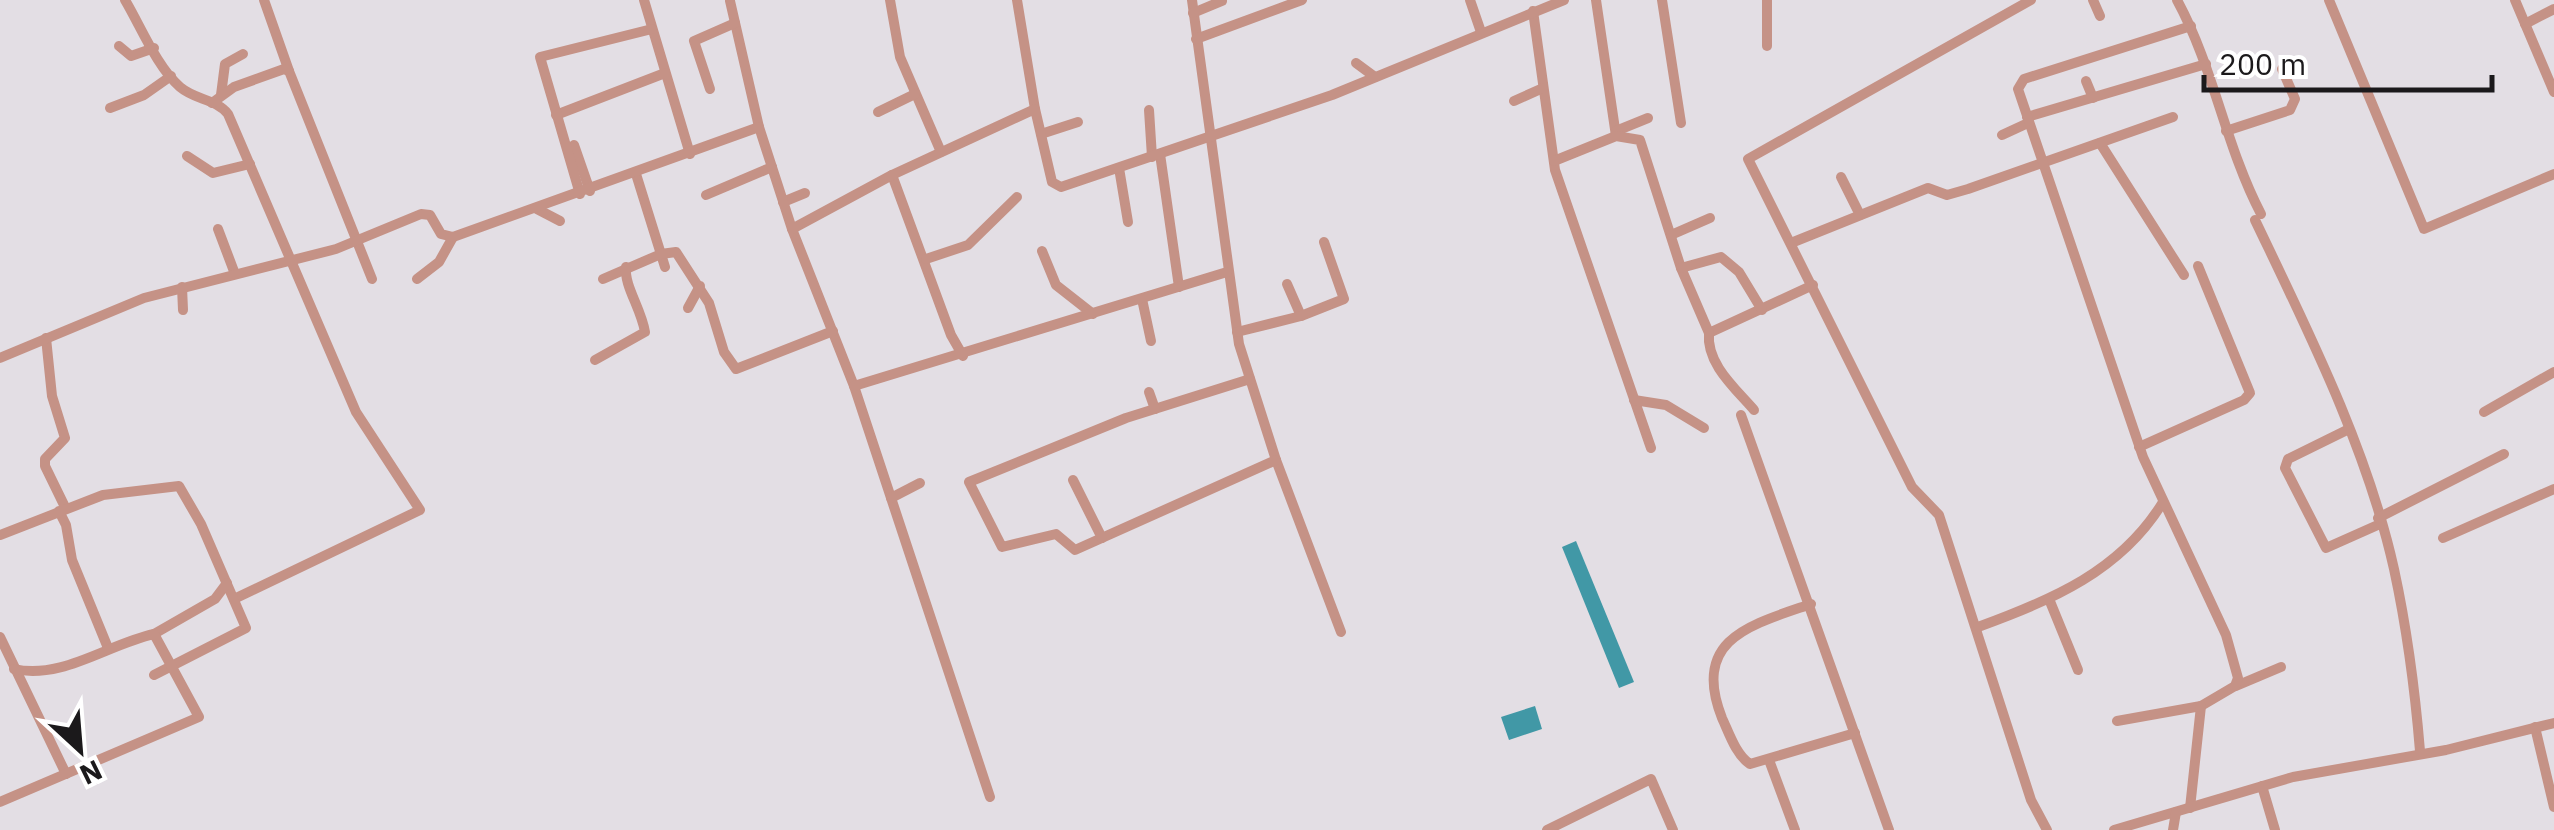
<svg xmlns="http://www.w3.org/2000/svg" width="2554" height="830" viewBox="0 0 2554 830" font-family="'IBM Plex Sans',sans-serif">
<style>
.water{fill:#4198a6}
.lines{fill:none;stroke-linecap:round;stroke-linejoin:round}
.minor{stroke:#c59286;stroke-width:10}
</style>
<rect width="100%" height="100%" fill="#e3dee4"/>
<g class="water">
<polygon points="1576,541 1634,682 1619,688 1562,547"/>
<polygon points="1535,706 1542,729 1509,740 1501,717"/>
</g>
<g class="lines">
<g class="minor">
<path d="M125 0C141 27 157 67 180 87 195 100 216 99 228 114L356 412 420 510 234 599"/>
<polyline points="264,0 289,71"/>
<polyline points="644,0 690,154"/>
<polyline points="890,0 900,57 941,152"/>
<polyline points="1017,0 1035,109"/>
<polyline points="1192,0 1239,344 1276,460 1341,632"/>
<polyline points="1470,0 1481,32"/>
<polyline points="1596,0 1616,136"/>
<polyline points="1662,0 1681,123"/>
<polyline points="2031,0 1748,159 1912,487 1939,515 2031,800 2047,830"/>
<polyline points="2093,0 2100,16"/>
<path d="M2177 0C2214 68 2225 145 2261 214"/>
<polyline points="2329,0 2424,229 2554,174"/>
<polyline points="2515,0 2554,92"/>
<polyline points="730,1 759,127"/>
<polyline points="1533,11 1555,170 1651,448"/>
<polyline points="1193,13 1222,1"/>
<polyline points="2525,24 2554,9"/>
<polyline points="1196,39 1302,0"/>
<polyline points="119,46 131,56 154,48"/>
<polyline points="1767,46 1767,0"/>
<polyline points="1356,63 1375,77"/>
<polyline points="2086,81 2093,98"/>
<polyline points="710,89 694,41 735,23"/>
<polyline points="221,95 225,64 243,54"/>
<polyline points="1514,101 1543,88"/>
<polyline points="212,103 234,87 284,69 289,71 372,279"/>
<polyline points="110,108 144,95 171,76"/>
<polyline points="1149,110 1152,157"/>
<polyline points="878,112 915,94"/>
<polyline points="556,115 665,73"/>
<polyline points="2027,117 2206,64"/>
<polyline points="1616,131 1648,118"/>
<polyline points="2226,131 2290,110 2295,99 2282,69"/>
<polyline points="1041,134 1078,122"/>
<polyline points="2002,135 2028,123"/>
<polyline points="2100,143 2184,275"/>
<polyline points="574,145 590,191"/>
<polyline points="1160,154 1179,287"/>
<polyline points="187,156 213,173 250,164"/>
<polyline points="1554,161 1616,136 1640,140 1681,268 1709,333 1813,285"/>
<polyline points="1119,168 1128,222"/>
<polyline points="636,174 665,267"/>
<polyline points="892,175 951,335 963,356"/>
<polyline points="1841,177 1860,215"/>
<polyline points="580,194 540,57 652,29"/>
<polyline points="706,195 772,167"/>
<polyline points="783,202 805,193"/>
<polyline points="537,209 560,221"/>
<path d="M2255 220C2308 331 2367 448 2394 569 2407 629 2415 690 2420 751"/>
<polyline points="218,229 235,274"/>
<polyline points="792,229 854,386 990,797"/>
<polyline points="1671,235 1710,218"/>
<polyline points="1791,243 1928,188 1947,195 1968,189 2173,117"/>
<polyline points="1042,251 1056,285 1093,314"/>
<polyline points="926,259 968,245 1017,197"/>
<polyline points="1681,268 1721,257 1739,272 1762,310"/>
<polyline points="417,279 439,262 453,237"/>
<polyline points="603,279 661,254 676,252 709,303 724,352 736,369 833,331"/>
<polyline points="1287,284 1301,316"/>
<polyline points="182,287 183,310"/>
<polyline points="1142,299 1151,341"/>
<polyline points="688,308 700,286"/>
<polyline points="1237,332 1301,316 1344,299 1324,242"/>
<path d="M1709 333C1706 364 1736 389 1754 410"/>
<polyline points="46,338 52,396 65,438 45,459 45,466 65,507"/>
<polyline points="0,358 144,298 336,249 421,214 430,215 441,234 453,237 759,127 792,229 892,175 1035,109 1052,182 1061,187 1332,95 1564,0"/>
<path d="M595 360 645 332C641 308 624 286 626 267"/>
<polyline points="1250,379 1126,418 969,482 1002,547 1056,534 1075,550 1276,460"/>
<polyline points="854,386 1227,272"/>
<polyline points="1149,392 1155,409"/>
<polyline points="1634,400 1666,405 1704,428"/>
<polyline points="2484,412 2554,372"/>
<polyline points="1741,415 1889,830"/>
<polyline points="2347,430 2288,459 2285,468 2326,548 2380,524"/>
<polyline points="2139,447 2244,400 2250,393 2198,266"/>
<polyline points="1073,480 1102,538"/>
<polyline points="891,498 920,483"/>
<polyline points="59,511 66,525 72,560 108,648"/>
<polyline points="2378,518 2504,454"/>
<polyline points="0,535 103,495 179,486 201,524 246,628 154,675"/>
<polyline points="2443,538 2554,489"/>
<polyline points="2049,599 2078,670"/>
<path d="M1811 604C1750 625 1691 639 1722 718 1729 733 1736 755 1750 764L1855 733"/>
<path d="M1978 627C2052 600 2121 571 2163 502"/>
<polyline points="154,634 215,599 227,583"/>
<polyline points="0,637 66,774"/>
<polyline points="2236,686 2281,667"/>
<polyline points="2117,721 2201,706 2235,686 2238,678 2226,635 2143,457 2018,89 2024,79 2191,26"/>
<polyline points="2535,727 2554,807"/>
<polyline points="1769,760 1795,830"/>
<polyline points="2262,786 2275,830"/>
<path d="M0 802 199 717 154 634C108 644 62 680 14 669"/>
<polyline points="2190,808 2201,706"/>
<polyline points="1547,830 1651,779 1673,830"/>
<polyline points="2114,830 2293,777 2446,750 2554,723"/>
<polyline points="2173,830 2176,812"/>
</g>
</g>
<g transform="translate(80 750) rotate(154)" stroke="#ffffff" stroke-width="8" paint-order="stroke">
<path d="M0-8L18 38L0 25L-18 38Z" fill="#1b191b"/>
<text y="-15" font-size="28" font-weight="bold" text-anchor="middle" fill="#1b191b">N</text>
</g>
<path d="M2204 75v15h288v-15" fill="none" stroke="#1b191b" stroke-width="5"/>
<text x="2219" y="75" font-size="30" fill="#1b191b" stroke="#ffffff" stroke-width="8" paint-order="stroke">200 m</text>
</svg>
